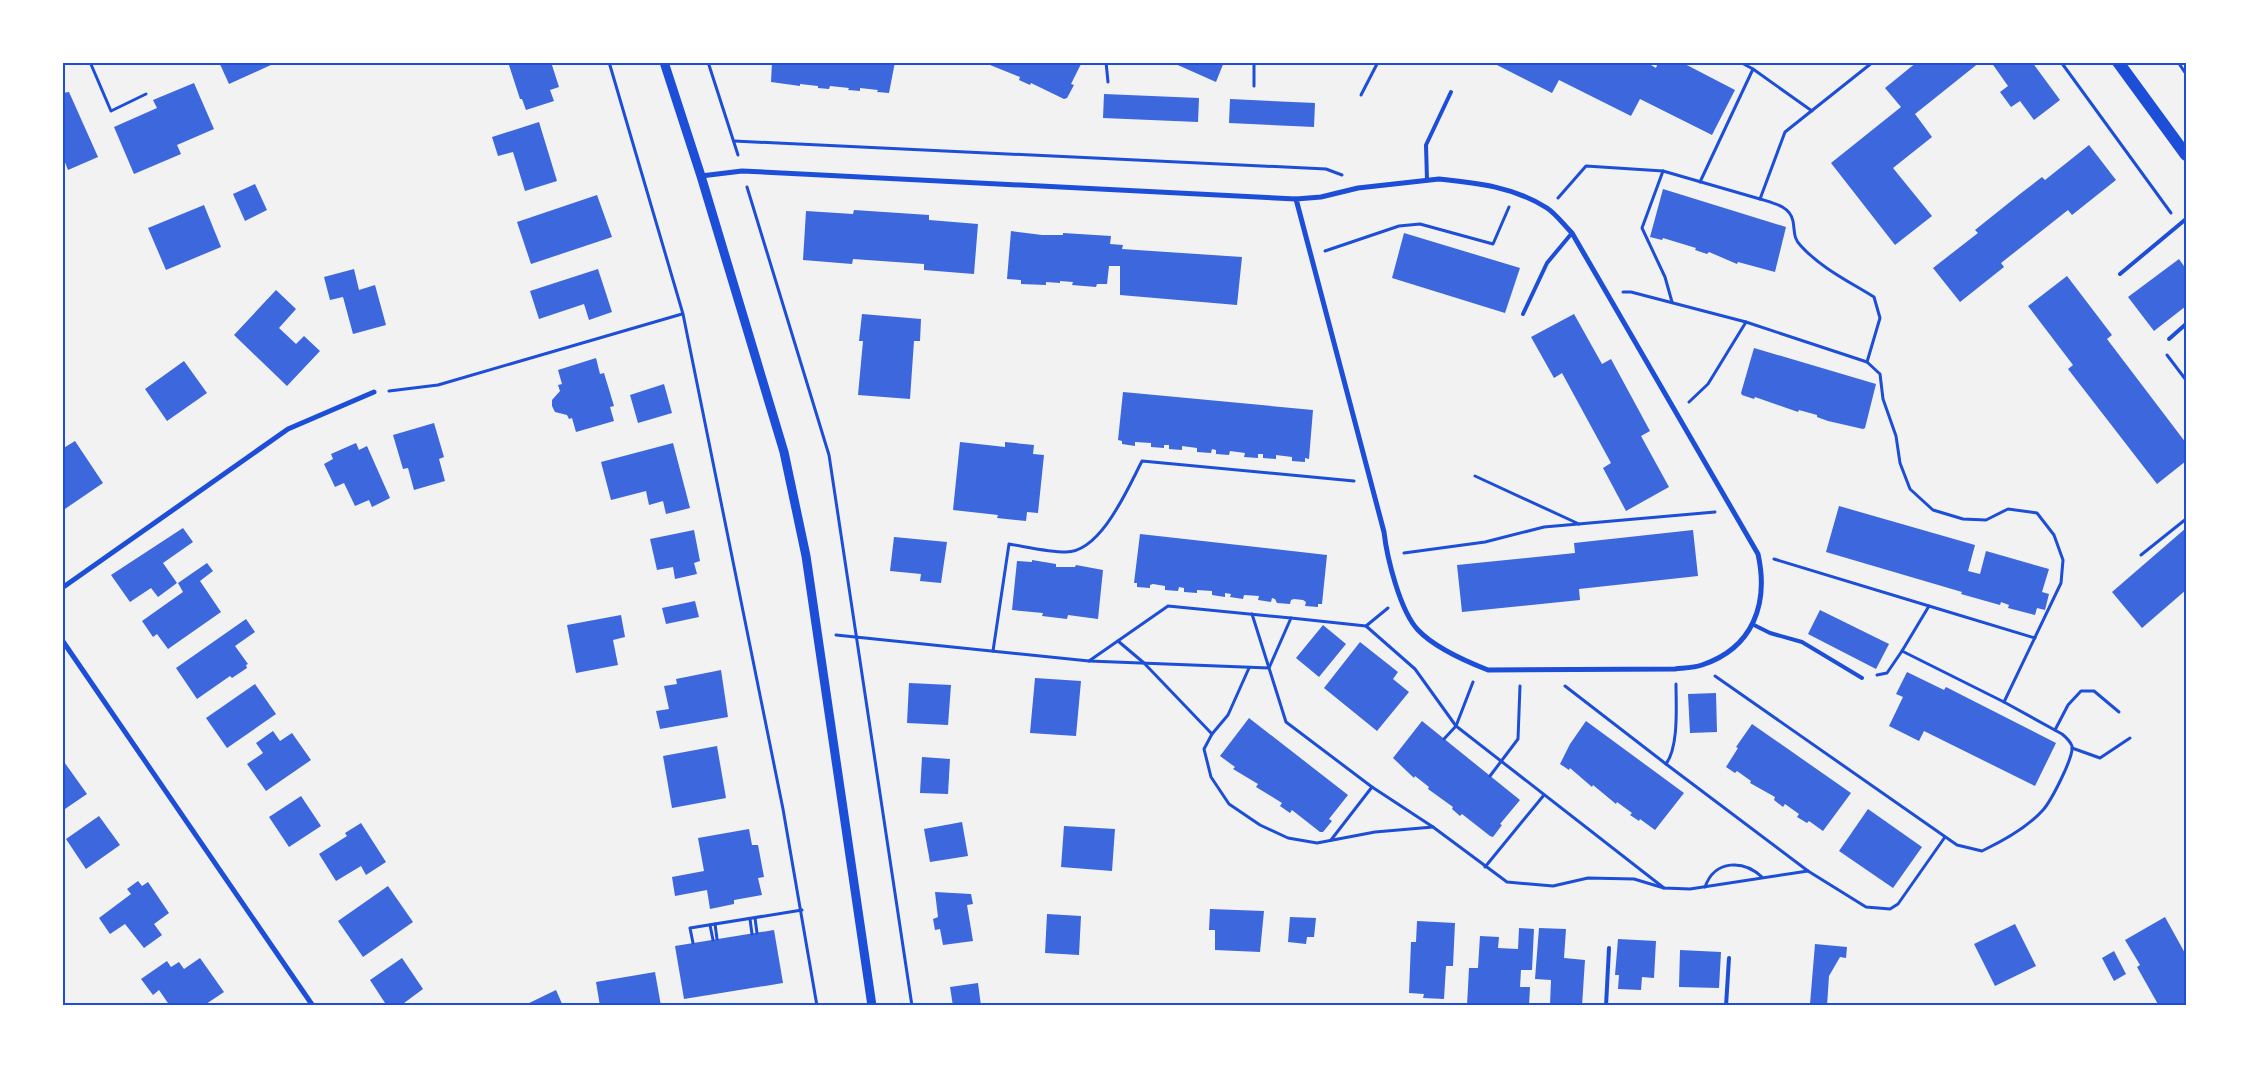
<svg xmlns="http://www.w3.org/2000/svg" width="2249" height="1068" viewBox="0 0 2249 1068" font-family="'Work Sans',sans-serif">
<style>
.building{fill:#3d67dc}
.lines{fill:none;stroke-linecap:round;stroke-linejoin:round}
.path{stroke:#1d4ed8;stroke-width:3}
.service{stroke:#1d4ed8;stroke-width:4}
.minor{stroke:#1d4ed8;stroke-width:5}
.tertiary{stroke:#1d4ed8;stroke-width:9}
.primary{stroke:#1d4ed8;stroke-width:12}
.neatline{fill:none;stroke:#1d4ed8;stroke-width:2}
</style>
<rect width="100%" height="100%" fill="#f2f2f2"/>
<g class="building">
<polygon points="219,62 272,62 273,64 229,84"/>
<polygon points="508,62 551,62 559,87 550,90 554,101 526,110 522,99 520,99"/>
<polygon points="772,62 895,62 889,93 877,92 878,90 860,88 860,91 848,90 849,88 830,86 829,89 818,88 818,86 800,84 800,86 771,82"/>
<polygon points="992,62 1082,62 1071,84 1074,85 1067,98 1064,99 1031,83 1030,85 1019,80 1020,77 990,65"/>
<polygon points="1171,62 1224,62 1216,82"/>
<polygon points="1491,62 1646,62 1656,68 1658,62 1681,62 1735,90 1712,135 1640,99 1631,116 1559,80 1552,93"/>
<polygon points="1917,62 1980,62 1915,114 1932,137 1893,168 1932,216 1895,245 1831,163 1901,107 1885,88"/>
<polygon points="1991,62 2032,62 2060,100 2034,120 2020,101 2011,107 2000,92 2008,86"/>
<polygon points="194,83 214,129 177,145 181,154 134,174 114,127 157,108 153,100"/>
<polygon points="69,92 98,157 68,170 62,155 62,93"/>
<polygon points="1104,94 1199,98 1198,122 1103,118"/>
<polygon points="1230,99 1315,103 1314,127 1229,123"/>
<polygon points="539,122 557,181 525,191 513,152 498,156 492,137"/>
<polygon points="2089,145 2116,180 2072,215 2068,210 2001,263 2004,267 1960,302 1933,268 1978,233 1975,230 2020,194 2042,177 2045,180"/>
<polygon points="255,184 267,210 245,221 233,194"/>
<polygon points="1663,189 1786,227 1775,272 1738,262 1737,264 1709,252 1707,254 1695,250 1696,248 1663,238 1662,240 1650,237"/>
<polygon points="597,195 612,237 531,264 517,222"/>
<polygon points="204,205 221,247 166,270 148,228"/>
<polygon points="854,210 929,215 929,220 978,224 974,274 924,270 924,264 853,259 852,264 803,260 806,211 853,214"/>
<polygon points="1011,231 1042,235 1063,235 1063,233 1111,236 1110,244 1123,245 1122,249 1242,257 1237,305 1120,295 1120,266 1109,266 1107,284 1097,284 1096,287 1072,285 1073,282 1060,281 1060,283 1046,282 1046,285 1021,284 1021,280 1007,279"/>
<polygon points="1404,233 1520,268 1505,313 1392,278"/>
<polygon points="2179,259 2186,269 2186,306 2154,331 2128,297"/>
<polygon points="354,269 359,290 375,285 386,325 353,334 343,297 330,300 324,277"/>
<polygon points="598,269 612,312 589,320 584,304 539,319 530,291"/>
<polygon points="2067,276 2112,335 2107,339 2186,443 2186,461 2157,484 2068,369 2073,365 2028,306"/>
<polygon points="276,290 296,309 279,328 296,344 304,336 320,351 287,386 234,335"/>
<polygon points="862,314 921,319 920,341 914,341 910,399 858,395 863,341 859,341"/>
<polygon points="1574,314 1602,364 1611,359 1650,431 1641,436 1669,487 1626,511 1603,468 1611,463 1562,373 1554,378 1531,337"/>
<polygon points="1754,348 1876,384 1865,428 1863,429 1828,421 1817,417 1817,415 1799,410 1798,412 1755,397 1754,399 1742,395 1741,393"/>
<polygon points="596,358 600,374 604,373 614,406 610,407 614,421 576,432 572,418 569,419 567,415 555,412 552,406 552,400 560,391 558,385 562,384 558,370"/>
<polygon points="184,361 207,393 167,421 145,389"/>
<polygon points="664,384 672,413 638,423 630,395"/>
<polygon points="1123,392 1313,410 1309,459 1305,458 1305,462 1292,461 1292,457 1276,455 1276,459 1263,458 1263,454 1258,454 1258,458 1244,457 1245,453 1230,451 1229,455 1216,454 1216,450 1212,449 1211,453 1197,452 1197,448 1182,446 1182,450 1169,449 1169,445 1164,445 1164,448 1151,447 1151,443 1135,442 1135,446 1122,444 1122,441 1118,440"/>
<polygon points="434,423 444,457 439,459 445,481 414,490 408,468 403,469 393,435"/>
<polygon points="75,441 103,483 62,511 62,449"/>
<polygon points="960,442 1005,447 1005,442 1034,445 1033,454 1044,455 1038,513 1027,512 1026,521 997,518 998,515 953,510"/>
<polygon points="356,443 359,450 367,446 390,498 372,507 369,500 355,506 344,483 335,487 324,464 333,459 331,454"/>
<polygon points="673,443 690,508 666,514 663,501 649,505 646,491 611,500 601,462"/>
<polygon points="1839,506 1975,545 1968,571 1980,574 1986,551 2049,569 2042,592 2049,594 2045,610 2037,608 2035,615 2008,608 2009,605 2001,602 2000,605 1961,594 1962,592 1826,552"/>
<polygon points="183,528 193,542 163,563 177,583 158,597 151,588 130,602 111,575"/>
<polygon points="2186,528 2186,590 2142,628 2112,592"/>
<polygon points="694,530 700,561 694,563 697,574 675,579 673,567 657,570 650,539"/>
<polygon points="1693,530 1698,576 1579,589 1580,600 1462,612 1457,565 1575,553 1574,543"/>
<polygon points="1140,534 1327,555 1322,604 1318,604 1318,607 1305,606 1306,602 1303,600 1294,599 1291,600 1290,604 1277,603 1275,599 1272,598 1271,602 1258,600 1259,596 1244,595 1243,599 1230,597 1231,594 1225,593 1225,597 1212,595 1212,591 1197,590 1197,593 1184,592 1184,588 1179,587 1178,591 1165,590 1165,586 1153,584 1150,585 1150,588 1137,587 1137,583 1134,583"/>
<polygon points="894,537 947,542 941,583 920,581 921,574 890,571"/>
<polygon points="1032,560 1056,564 1056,567 1075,567 1076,565 1103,570 1098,619 1068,615 1067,619 1042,616 1043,613 1012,610 1017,561 1032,562"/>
<polygon points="207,563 213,571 200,581 221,612 168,649 157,634 153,637 142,621 183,592 178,583"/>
<polygon points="695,601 699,617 666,624 662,608"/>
<polygon points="1820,610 1889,644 1876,669 1808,634"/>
<polygon points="621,615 625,637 613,640 618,665 576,673 567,625"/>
<polygon points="246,619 255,632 235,646 248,664 246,665 247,668 232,678 230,676 197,699 176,668"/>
<polygon points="1323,625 1346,644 1319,677 1296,658"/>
<polygon points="1360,642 1398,672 1393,679 1409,692 1377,731 1324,688"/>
<polygon points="721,670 728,717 660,729 656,711 669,709 664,686 677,684 676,679"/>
<polygon points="1907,672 1944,690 1946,687 2056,743 2035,786 1924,731 1919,741 1889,726 1903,697 1896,694"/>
<polygon points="1035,678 1081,681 1076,736 1030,733"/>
<polygon points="909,683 951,685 948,725 907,723"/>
<polygon points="255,684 276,714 227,748 206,718"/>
<polygon points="1716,693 1717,732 1690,733 1688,694"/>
<polygon points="1249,718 1348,795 1329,819 1332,821 1323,832 1320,832 1292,810 1290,813 1280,806 1282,803 1256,787 1258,784 1233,769 1235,767 1220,756"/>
<polygon points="1422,721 1520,800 1500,824 1502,825 1493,837 1490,836 1462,814 1460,816 1452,809 1453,807 1428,789 1429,787 1415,776 1414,778 1393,758"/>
<polygon points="1586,721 1684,793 1655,830 1640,819 1639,821 1630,815 1632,813 1617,802 1616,804 1593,785 1592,787 1570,768 1569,770 1560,764 1570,744"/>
<polygon points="1752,724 1851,793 1823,831 1809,821 1807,823 1797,817 1799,814 1785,804 1783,807 1774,800 1775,797 1750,783 1751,781 1737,771 1735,773 1726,767 1738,748 1736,747"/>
<polygon points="273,731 280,741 292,733 311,760 266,791 247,764 263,753 256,743"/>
<polygon points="717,746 726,798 672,808 663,756"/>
<polygon points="922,757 950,759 948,794 920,793"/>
<polygon points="62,759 87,794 62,811"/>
<polygon points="301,796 321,826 289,847 269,817"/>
<polygon points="1868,809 1922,847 1893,888 1839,851"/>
<polygon points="99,816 120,845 86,869 66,839"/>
<polygon points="962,822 968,856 930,862 924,829"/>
<polygon points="361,823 386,862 366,875 361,866 336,881 319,854 347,836 345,833"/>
<polygon points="1064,826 1115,829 1112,871 1061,867"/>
<polygon points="749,829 752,845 758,845 764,877 758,878 762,895 734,900 734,904 710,909 707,890 675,896 672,877 704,871 698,838"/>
<polygon points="138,881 142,886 148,882 169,913 154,924 162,935 144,948 125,924 110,934 99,918 131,894 127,889"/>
<polygon points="388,886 413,922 363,957 338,921"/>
<polygon points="935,892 971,894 973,904 967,905 973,941 943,945 940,929 935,930 933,919 938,917"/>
<polygon points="1210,909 1264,911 1260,952 1215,950 1215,930 1209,930"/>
<polygon points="1047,914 1081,916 1079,955 1045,953"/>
<polygon points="1290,917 1316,918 1314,937 1307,937 1306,944 1288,942"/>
<polygon points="2165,917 2186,955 2186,1006 2159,1006 2137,967 2140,965 2125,940"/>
<polygon points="1417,921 1455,923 1453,966 1446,966 1444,999 1423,998 1424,994 1409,993 1411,942 1416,942"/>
<polygon points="2015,924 2036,966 1995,986 1974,944"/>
<polygon points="1519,928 1534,929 1532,970 1521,970 1520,987 1530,987 1529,1006 1467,1006 1469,968 1478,968 1480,936 1499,937 1498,948 1518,949"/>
<polygon points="1539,928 1566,929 1564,958 1585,960 1582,1006 1550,1005 1551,980 1535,979"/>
<polygon points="774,930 783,983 684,999 675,946"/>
<polygon points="1618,939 1656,941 1654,978 1642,977 1641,990 1618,989 1619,975 1615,975"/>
<polygon points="1815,944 1847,947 1846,958 1840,957 1829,976 1827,1006 1810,1004"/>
<polygon points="1680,950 1721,952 1719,988 1679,987"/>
<polygon points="2114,951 2126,974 2114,981 2102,958"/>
<polygon points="200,958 224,992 203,1006 170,1006 159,990 153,995 141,979 167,961 171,967 179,962 184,969"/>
<polygon points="402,958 423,989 400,1006 387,1006 370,980"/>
<polygon points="655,972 661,1006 600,1006 596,982"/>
<polygon points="978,983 981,1006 953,1006 950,987"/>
<polygon points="556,990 563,1006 523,1006"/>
</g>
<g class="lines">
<g class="path">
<polyline points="90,62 111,111 146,94"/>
<polyline points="609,62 683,314 783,809 817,1006"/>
<polyline points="708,62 738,155"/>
<polyline points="1106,62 1108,82"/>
<polyline points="1254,62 1254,86"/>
<polyline points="1740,62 1753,69 1812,111"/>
<polyline points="2061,62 2171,213"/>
<polyline points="2178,62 2186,74"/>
<polyline points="1361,95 1378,62"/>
<polyline points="734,141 1326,169 1342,175"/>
<polyline points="1663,171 1642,228 1665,277 1672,302"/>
<polyline points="1700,182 1753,69"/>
<polyline points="747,187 829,455 912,1006"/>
<polyline points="1558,198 1586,166 1663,171 1760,199 1785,132 1873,62"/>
<path d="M1760 199C1773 203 1790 206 1793 221 1795 232 1793 238 1801 246 1821 268 1850 282 1874 297L1880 318 1867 362"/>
<polyline points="1325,251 1399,226 1420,224 1493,244 1509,207"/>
<polyline points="1623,292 1631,292 1746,322"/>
<polyline points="2167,355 2186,380"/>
<polyline points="389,391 438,385 682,314"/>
<polyline points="1689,402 1708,384 1746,322 1867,362 1880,374 1883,399 1896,436 1900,463 1910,489 1933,510 1963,519 1986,520 2008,509 2037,513 2054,535 2063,560 2061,583 2004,702"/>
<polyline points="1475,476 1579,524"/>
<polyline points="1404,553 1485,542 1544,527 1715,512"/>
<polyline points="2141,555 2186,519"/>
<polyline points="1774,559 1929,606"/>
<polyline points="1291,618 1366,626 1388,608"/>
<polyline points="1366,626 1415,669 1456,726 1664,888 1690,889 1808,871"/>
<polyline points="836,635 1089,661 1269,668 1252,614"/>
<polyline points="1118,641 1144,663 1212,734"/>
<path d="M993 651 1009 544C1027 547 1048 552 1066 552 1101 552 1128 488 1142 461L1354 481"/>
<polyline points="1902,651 1929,606 2035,638"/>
<polyline points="1089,661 1168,606 1291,618 1269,668 1286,722 1372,787 1433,827 1507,882 1553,886 1588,878 1634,879 1664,888"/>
<polyline points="1249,668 1228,715 1212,734 1204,749 1211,777 1229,804 1260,825 1288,838 1317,843 1375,832 1433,827"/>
<path d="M1715 676 1957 845 1982 851C2003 841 2027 828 2043 810 2051 801 2074 757 2072 746 2070 741 2067 738 2062 734L2004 702 1902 651 1887 673 1877 675"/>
<path d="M1565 686 1666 764C1679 746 1676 706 1676 684"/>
<polyline points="2055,730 2068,705 2081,691 2094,691 2119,712"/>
<polyline points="1444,739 1456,726 1473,682"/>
<polyline points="2072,748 2100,758 2130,738"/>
<polyline points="1666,764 1808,871 1866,907 1890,909 1898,904 1945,837"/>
<polyline points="1490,776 1518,739 1520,686"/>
<polyline points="1331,840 1372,787"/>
<polyline points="1485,867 1544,795"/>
<path d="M1705 887C1715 859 1744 860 1762 877"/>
<polyline points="755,918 757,933"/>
<polyline points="750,919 752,934"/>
<polyline points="715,924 717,939"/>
<polyline points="710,925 713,940"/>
<polyline points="693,943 690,928 802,910"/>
</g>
<g class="service">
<polyline points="1427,180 1426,145 1451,92"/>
<polyline points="2120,274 2186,219"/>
<polyline points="1523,314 1547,263 1572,233"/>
<polyline points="2169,339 2186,324"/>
<polyline points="1752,624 1770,633 1802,642 1862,678"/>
<polyline points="1606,1006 1609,948"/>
<polyline points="1726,1006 1729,958"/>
</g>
<g class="minor">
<polyline points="701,176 742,171 1296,199"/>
<path d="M1439 179C1478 183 1514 187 1547 208 1556 214 1564 225 1572 233L1758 554C1769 604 1753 648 1702 665 1694 668 1684 668 1675 669L1488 670C1465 661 1435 648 1418 630 1400 611 1387 558 1384 532L1296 199 1321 197 1358 188Z"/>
<polyline points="62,588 288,429 374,392"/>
<polyline points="62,640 313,1006"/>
</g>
<polyline class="tertiary" points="664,62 701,176 784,452 806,556 872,1006"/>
<polyline class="primary" points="2118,62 2186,155"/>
</g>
<rect width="2249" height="1068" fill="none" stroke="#ffffff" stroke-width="128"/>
<rect x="64" y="64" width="2121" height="940" class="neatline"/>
</svg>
